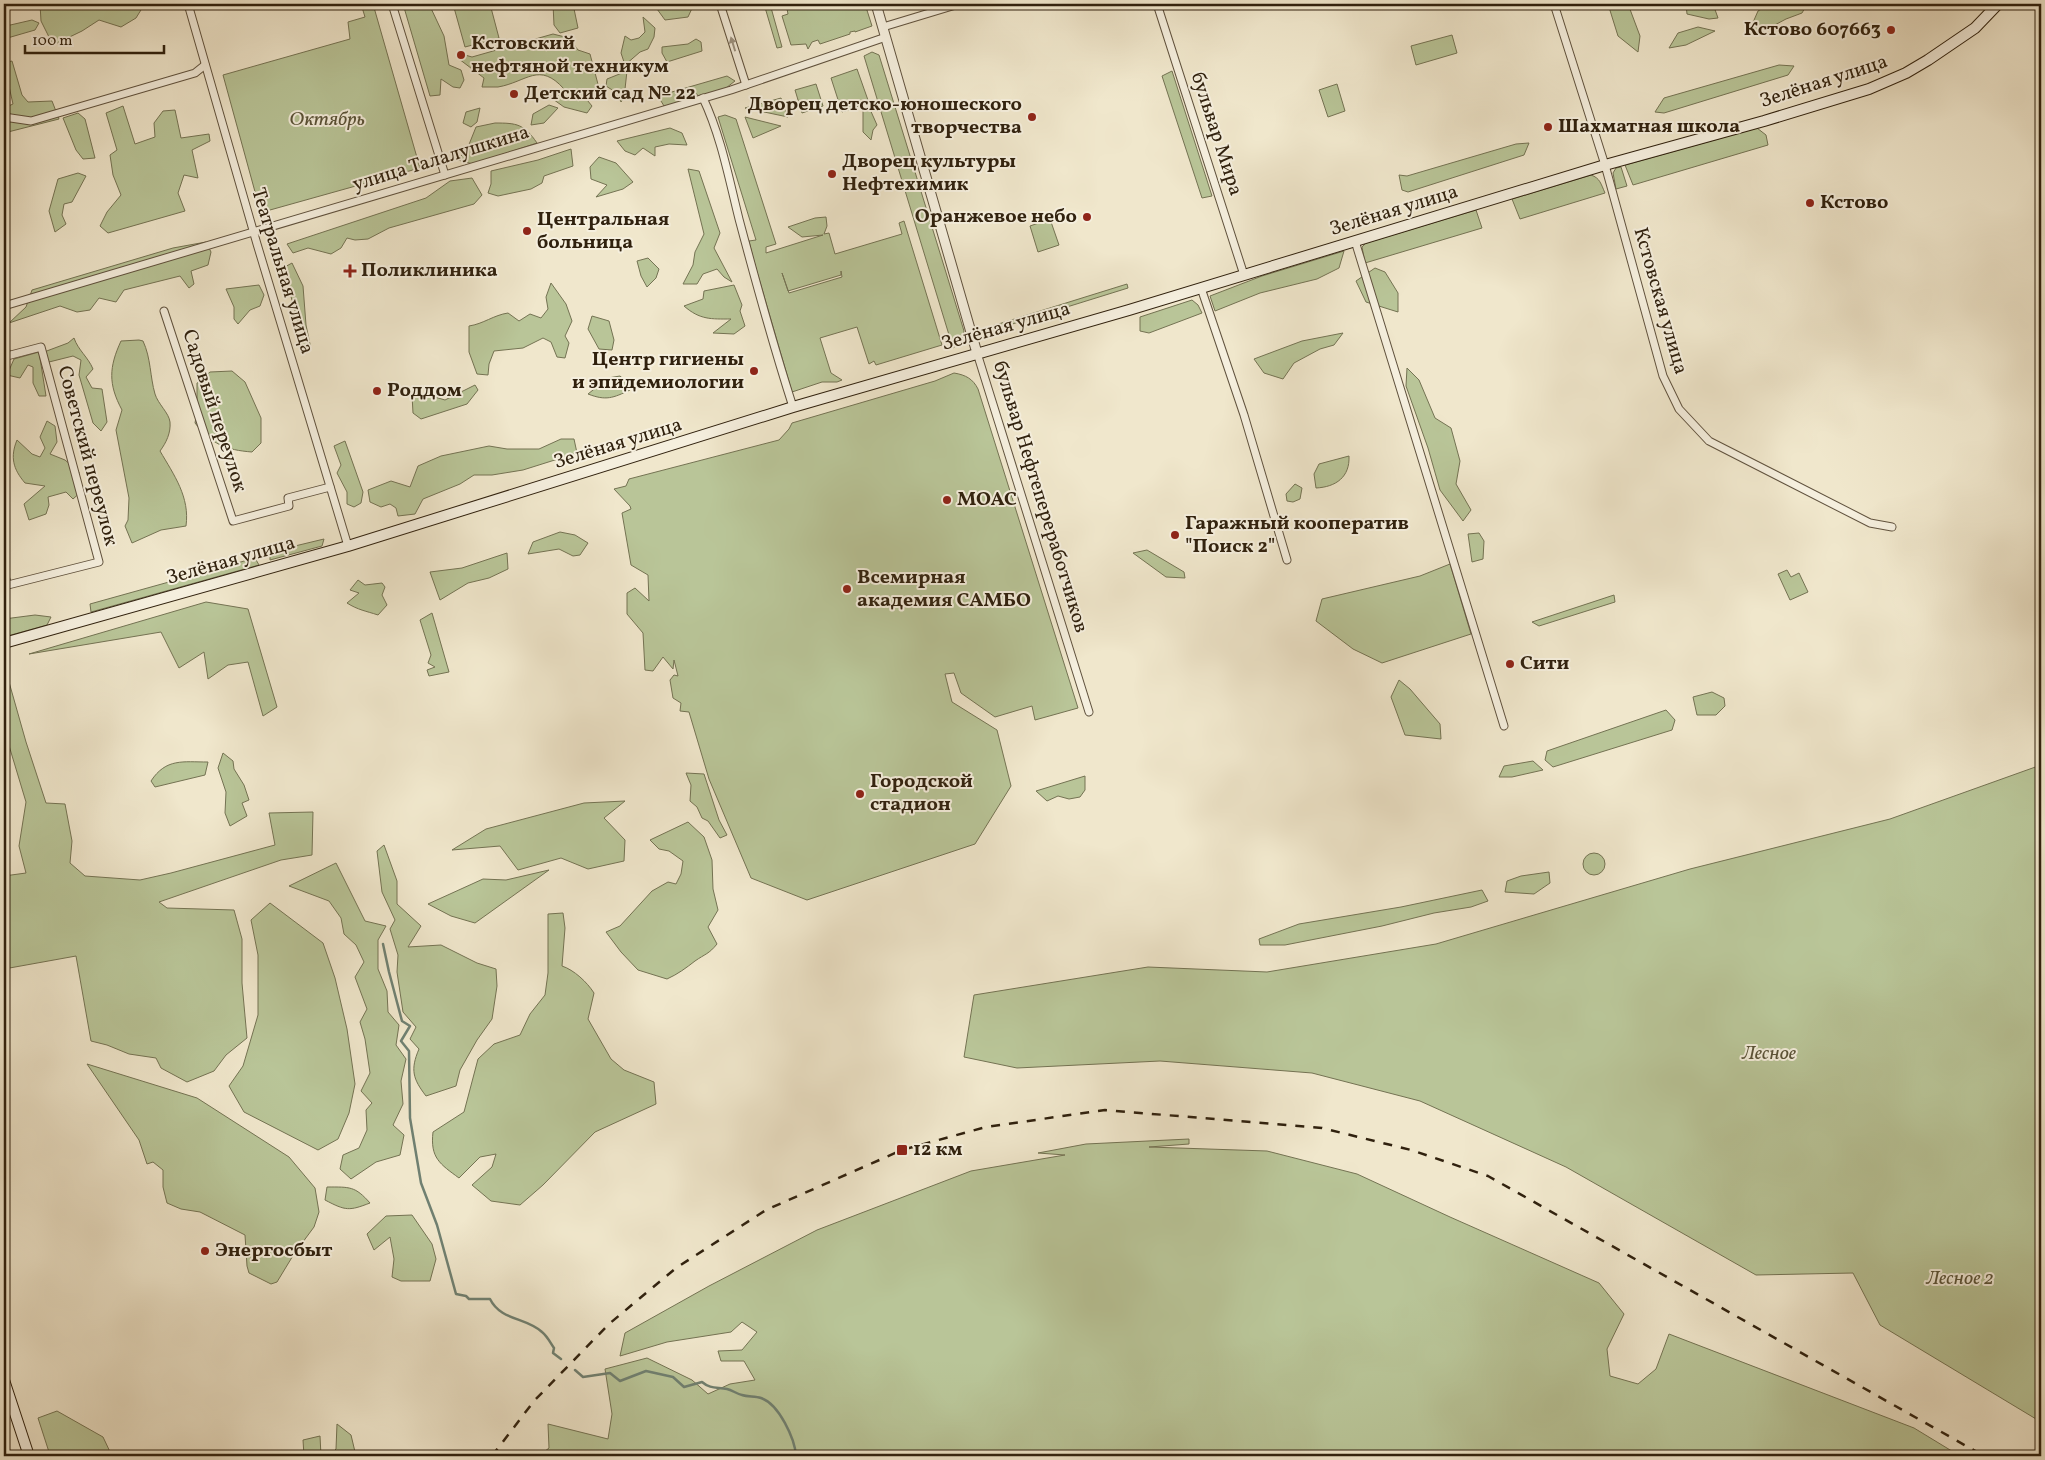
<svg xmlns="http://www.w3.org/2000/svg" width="2045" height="1460" viewBox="0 0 2045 1460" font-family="Vollkorn,serif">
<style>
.green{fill:#b9c598;stroke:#747353;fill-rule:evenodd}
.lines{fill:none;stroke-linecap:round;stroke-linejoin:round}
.stream{stroke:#708071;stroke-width:2.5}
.minor-casing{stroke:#60523e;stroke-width:9}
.tertiary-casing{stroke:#60523e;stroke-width:11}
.secondary-casing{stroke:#30210e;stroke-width:12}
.minor{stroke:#f5efde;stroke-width:7}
.tertiary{stroke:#f5efde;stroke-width:9}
.secondary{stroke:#f5efde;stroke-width:10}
.rail{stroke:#30210e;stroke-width:2.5;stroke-dasharray:9 9;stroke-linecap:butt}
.oneway{fill:#9c9280}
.poi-dot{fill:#8f2418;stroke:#f5efde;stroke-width:2}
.labels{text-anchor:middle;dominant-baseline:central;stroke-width:4;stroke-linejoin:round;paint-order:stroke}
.poi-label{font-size:20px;font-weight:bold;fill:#30210e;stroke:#f5efde;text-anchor:start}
.street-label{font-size:20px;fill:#30210e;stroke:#f5efde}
.park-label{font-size:20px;font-style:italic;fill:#595237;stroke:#f5efde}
</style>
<rect width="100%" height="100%" fill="#f0e7cc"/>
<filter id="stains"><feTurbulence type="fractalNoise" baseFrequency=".004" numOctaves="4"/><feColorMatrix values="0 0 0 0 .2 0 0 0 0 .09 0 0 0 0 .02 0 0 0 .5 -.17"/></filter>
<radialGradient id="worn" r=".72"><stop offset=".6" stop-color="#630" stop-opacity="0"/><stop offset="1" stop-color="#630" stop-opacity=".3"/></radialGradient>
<g class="green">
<polygon points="40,4 141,4 144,5 136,18 121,27 99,20 82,31 53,45 41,21"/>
<polygon points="361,4 373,4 420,168 270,210 260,210 223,75 350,39 348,22 365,17"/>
<polygon points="403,4 429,4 444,36 449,65 461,70 464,80 460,88 453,87 441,79 440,95 430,96"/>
<polygon points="453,4 490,4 499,38 465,47"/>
<polygon points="553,4 573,4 578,28 560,33 554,25"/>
<polygon points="675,4 694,4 688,17 665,20 657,9"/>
<polygon points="764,4 770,4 782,47 777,48"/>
<polygon points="786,4 865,4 872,26 855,32 855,31 850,32 850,34 820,44 818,40 812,42 808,49 806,44 791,45 782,16 788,14"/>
<polygon points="1608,4 1628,4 1640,36 1638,52 1618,36"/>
<polygon points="1686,4 1713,4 1718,18 1709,19 1687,14"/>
<polygon points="1770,4 1799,4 1806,6 1802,13 1786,19 1758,34 1751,27 1758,11"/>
<polygon points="643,17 655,28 654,37 648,49 640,52 625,65 621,53 625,36 631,40 639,38 645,32"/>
<polygon points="32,20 39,23 35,30 4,39 4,23 6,26"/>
<polygon points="1698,27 1715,31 1686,45 1669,48 1678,33"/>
<path d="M553 34 569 38 578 50 590 54 599 88 583 95 592 106 587 113 564 107 550 97 564 89C539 61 527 82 498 87 493 87 487 87 482 87L484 78 459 59 458 53 472 57Z"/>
<polygon points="1452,35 1457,53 1416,65 1411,46"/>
<polygon points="696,39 701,42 702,51 667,62 662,53 662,47 688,44"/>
<polygon points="872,52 879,55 964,331 962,341 953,348 864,56"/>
<polygon points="12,61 22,95 28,102 52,101 59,119 4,133 4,108 13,104 8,82 4,82 4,63"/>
<polygon points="1779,65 1794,66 1788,75 1664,113 1655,112 1664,98"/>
<polygon points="857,69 869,103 842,112 831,78"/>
<polygon points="627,71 624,98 621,102 617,93 606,86 607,79"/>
<polygon points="1172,71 1212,196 1202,198 1162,76"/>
<polygon points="727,76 735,81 726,88 700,97 694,92 692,101 664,106 658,96"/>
<polygon points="816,84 823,106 802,113 795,90"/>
<polygon points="1337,84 1345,111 1328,117 1319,90"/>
<polygon points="781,98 788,117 745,108"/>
<polygon points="549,105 558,108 544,123 531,125 533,114"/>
<polygon points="123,106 135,144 155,137 154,123 163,111 175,110 181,138 209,134 210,141 192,150 198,178 184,175 178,193 185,211 108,233 100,226 107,212 121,195 113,175 110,155 117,150 106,113"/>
<polygon points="869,107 877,125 873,130 871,140 863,132 863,111"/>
<polygon points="480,108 477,122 471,127 463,123 466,112"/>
<polygon points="78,113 85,119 95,158 83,159 76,150 63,118"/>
<path d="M725 115 736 119 776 244 766 247V253L823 235 802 237 788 227 815 218 826 217 827 226 824 234 829 233 835 254 902 234 899 223 904 221 942 345 876 365 874 361 869 364 857 327 820 338 831 373 842 380 837 382H822L792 392 753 258 749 241 756 240 718 117ZM841 271 842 277 789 293 782 273 788 291 841 275Z"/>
<polygon points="745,117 781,126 753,138"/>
<path d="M495 123C517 123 524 124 537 143L473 164 458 160 468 147 476 127Z"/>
<polygon points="670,128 682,133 687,145 669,144 655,147 655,156 643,148 635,155 625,151 617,141"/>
<polygon points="1757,128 1766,135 1768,145 1633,185 1625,165"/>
<polygon points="1529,143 1524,155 1408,192 1402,190 1399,175 1407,176 1516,144"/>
<polygon points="571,149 573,166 544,176 542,183 531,189 498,196 488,193 491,184 491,171 538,160"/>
<polygon points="599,157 616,163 633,182 623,189 596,197 607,185 591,179 590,167"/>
<polygon points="1621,167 1627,186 1616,189 1613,173 1616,168"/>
<polygon points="688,169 699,171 720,233 714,248 732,282 724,277 717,269 703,274 697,284 683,284 693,265 695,252 704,234"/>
<polygon points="78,173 86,176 72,202 64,204 62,215 66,224 55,232 49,211 58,179"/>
<path d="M1591 175C1600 178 1601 184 1605 193L1520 219 1512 199Z"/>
<polygon points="472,178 482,195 474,204 389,228 368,239 355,240 347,238 341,248 331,254 308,248 293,253 287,244 426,198 450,181"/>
<polygon points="1476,210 1482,228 1365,263 1362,247 1366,243"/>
<polygon points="1050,219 1059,245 1038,252 1030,226"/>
<polygon points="206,242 211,252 208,265 191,271 194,284 189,288 180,276 124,290 116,302 99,298 90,310 77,312 60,306 9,323 26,307 32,290 173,248"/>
<polygon points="1344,251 1339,268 1317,279 1260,293 1215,311 1210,296 1262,276"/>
<polygon points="648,258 659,269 656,278 647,287 641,276 637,261"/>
<polygon points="292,263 303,286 306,325 311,349 307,353 300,348 302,336 283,268"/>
<polygon points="1375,268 1385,272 1398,293 1398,312 1366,302 1356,281"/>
<path d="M551 283 566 304 572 321 565 336 569 343 565 358 557 357 551 342 543 338 523 348 494 351 489 364 488 375 477 374 469 352V326C483 324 494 315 508 313L519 321 530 314 541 318 548 309 546 297Z"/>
<polygon points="1127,284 1128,288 993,330 992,326"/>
<polygon points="259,285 264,295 260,306 250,310 238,324 234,319 234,307 226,289"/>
<path d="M734 285 742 305 740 311 745 326 734 334 713 333 731 319C711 319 700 320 684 306L703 299 704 291Z"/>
<polygon points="1192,300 1198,305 1202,313 1149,333 1140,331 1140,317"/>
<polygon points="592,316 609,321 614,340 612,350 599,349 588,329"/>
<polygon points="1343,333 1334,345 1320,349 1294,363 1283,379 1264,373 1254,359 1302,341"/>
<path d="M74 338C78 350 88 357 93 369L86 377 92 388 102 389 107 422 101 431 93 423 79 375 81 360 73 356 49 362 44 352 68 343Z"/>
<path d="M139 340 143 341C151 358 150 377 155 394 158 404 169 413 170 422 171 433 166 443 160 451 174 475 190 497 186 526L161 530 132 543 125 526 128 520 129 498 116 430 122 410C108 384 109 367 121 341Z"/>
<polygon points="39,352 46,396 39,396 33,383 33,367 28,365 20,378 7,375 14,359"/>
<polygon points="1407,368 1419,380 1435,418 1451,428 1460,461 1456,484 1471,510 1463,521 1440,490 1428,448 1406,386"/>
<path d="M232 371 245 382 261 418V443L252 452C226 450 211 444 195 423L197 411V383L210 372Z"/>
<path d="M954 373C966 375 973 379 978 389L1078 708 1035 720 1032 706 995 717 961 693 954 673 945 674 952 702 997 730 1011 786 975 844 807 900 751 878 709 779 689 712 680 711 681 703 673 698 670 680 674 675 678 676 674 660 673 669 663 657 653 671 645 670 643 633 627 614V593L635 588 649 601 648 575 631 565 622 513 631 509 630 506 614 489 626 486 629 479 779 440 789 429 792 423 935 381Z"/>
<path d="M620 376 628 383 630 390C613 398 606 401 588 394L608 378Z"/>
<polygon points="475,385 478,390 467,404 421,419 413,413 412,395 428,395 445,400"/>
<path d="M47 421 55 426 57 442 50 454 65 460 79 472 78 482 83 490 73 499 66 492 48 497 49 505 46 514 29 520 24 504 45 486 25 483C13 469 10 457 17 440L32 454 40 457 45 448 40 437Z"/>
<polygon points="561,439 574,439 577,453 523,470 492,475 474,475 460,484 423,499 415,514 398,516 396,508 390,504 381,507 370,502 368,490 391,481 410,487 418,466 441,456 489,446 507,449 539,449"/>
<polygon points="345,441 363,492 361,503 354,507 347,504 347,492 337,473 341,465 334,446"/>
<path d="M1349 456C1350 477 1336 487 1316 488L1314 474 1319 464Z"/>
<polygon points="1295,484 1302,488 1300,499 1293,502 1287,501 1286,494"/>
<polygon points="560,532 575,535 588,543 580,555 573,556 559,549 528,554 533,542"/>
<polygon points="1479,533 1484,541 1483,559 1472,562 1468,534"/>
<polygon points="324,539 322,546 270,560 270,552"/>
<polygon points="1147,550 1184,572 1185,578 1166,577 1133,553"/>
<polygon points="507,553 508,569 489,578 468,583 440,600 430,572 462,568"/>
<polygon points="255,558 259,565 91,612 90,604"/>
<polygon points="1450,564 1471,634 1382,663 1353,649 1316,621 1322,599 1420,576"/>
<polygon points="1787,570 1791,577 1799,573 1808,592 1790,600 1778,574"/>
<path d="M358 580 365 585 382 583 385 587 382 595 387 605 378 615C366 611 358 610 347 603L359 593 350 590Z"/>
<polygon points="1614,595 1615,602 1539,626 1532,622"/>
<polygon points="206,602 248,609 277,707 263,716 248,662 228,665 208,679 204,652 179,668 161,632 29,654"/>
<polygon points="432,613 449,672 429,676 427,670 435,667 428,663 431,655 420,620"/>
<polygon points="35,615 51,617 47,625 4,637 4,619"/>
<polygon points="4,675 9,682 26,742 46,803 65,804 72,841 70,863 85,876 140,880 171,873 275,845 269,813 313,812 312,855 281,860 159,902 167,908 234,910 242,939 242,983 247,1038 226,1055 214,1071 187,1082 161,1068 156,1058 129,1054 107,1045 91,1041 76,956 4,969 4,876 26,873 19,846 26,802 4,729"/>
<polygon points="1399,680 1410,689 1440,724 1441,739 1405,735 1391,697"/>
<polygon points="1712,692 1724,698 1725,706 1716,715 1697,715 1693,697"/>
<polygon points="1666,710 1675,720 1672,730 1553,767 1545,760 1547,751"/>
<polygon points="223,753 233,761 234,769 244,785 249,800 242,803 247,816 230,826 225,813 226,792 218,768"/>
<polygon points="1533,761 1543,770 1512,777 1499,777 1504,766"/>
<path d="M208 762 205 775 155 787 151 781C166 758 183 762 208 762Z"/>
<polygon points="2041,765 2041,1422 1880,1325 1853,1273 1756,1275 1566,1167 1420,1101 1312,1073 1160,1061 1017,1068 964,1057 974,995 1148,967 1267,972 1436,944 1690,869 1890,819"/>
<polygon points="686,773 704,774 719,820 727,835 720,838 708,821 702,818 697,807 690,801 691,785"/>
<polygon points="1085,776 1085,790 1080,797 1069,799 1058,796 1047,801 1036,791"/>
<polygon points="625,801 604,818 625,840 624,861 588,869 561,858 518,870 500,846 452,850 486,829 584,803"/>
<path d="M688 822 704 837 712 860 713 889 718 910 708 927 717 944C709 954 705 954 695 961 686 968 678 974 667 979L638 970 621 952 606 932 620 926 652 891 668 882 676 884 681 874 683 861 669 851 659 849 650 840Z"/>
<path d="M384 845 397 881V904L421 926 408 947 441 945 477 963 496 969 497 986 492 1019 477 1040 460 1070 456 1086 426 1096C413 1079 410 1070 419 1049L410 1039 416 1027 403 1012 397 972 398 955 390 929 395 920 382 892 377 851Z"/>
<circle cx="1594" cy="864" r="11"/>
<polygon points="336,863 365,921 386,926 378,940 378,969 387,991 388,1012 399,1025 396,1045 406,1059 401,1081 403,1104 393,1125 404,1135 400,1155 376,1162 351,1179 340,1169 343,1155 359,1148 367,1130 366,1110 372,1103 361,1091 370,1073 365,1039 360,1022 367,1009 355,977 364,962 356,945 344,934 341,918 329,901 289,886"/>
<polygon points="549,870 475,923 451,916 428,904 483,879 506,880"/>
<polygon points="1549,872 1550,883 1534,894 1505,892 1507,881 1521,876"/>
<polygon points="1482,890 1488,901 1471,907 1434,913 1382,926 1285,945 1260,945 1259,939 1299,924 1401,907"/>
<polygon points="270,903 323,943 335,978 347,1029 355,1084 349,1113 338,1139 318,1150 244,1112 229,1086 243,1066 258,1015 258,955 251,920"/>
<path d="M563 913 565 928 562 966C574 970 587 982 594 993L588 1019 611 1059 624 1070 654 1082 656 1104 595 1132 543 1185 520 1205 491 1201 472 1185 492 1167 496 1154 480 1157 459 1178C440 1164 430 1158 433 1132L464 1112 478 1059 494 1044 520 1035 530 1014 545 995 548 973V914Z"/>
<polygon points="87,1064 197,1098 289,1157 315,1188 319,1212 314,1227 294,1254 277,1282 271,1284 249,1273 247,1266 245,1235 200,1212 181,1209 167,1203 163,1187 163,1170 153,1162 147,1164 139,1140"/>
<polygon points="1189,1139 1189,1144 1149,1147 1267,1151 1357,1174 1450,1217 1599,1283 1624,1314 1607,1349 1610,1376 1638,1384 1656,1369 1669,1334 1914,1428 1960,1456 539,1456 549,1448 548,1424 608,1439 612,1414 605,1369 647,1358 692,1380 708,1394 730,1384 755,1380 744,1361 721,1361 718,1351 742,1350 757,1332 742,1322 731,1332 667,1342 620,1356 625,1333 709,1286 817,1230 971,1171 1065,1155 1038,1153 1086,1144"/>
<path d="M327 1187C350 1187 355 1186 370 1203 349 1211 346 1211 325 1200Z"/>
<polygon points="412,1215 432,1244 436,1259 430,1281 401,1281 392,1277 394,1259 390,1237 374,1250 367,1234 386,1216"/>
<polygon points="57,1411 103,1437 112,1456 59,1456 49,1452 38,1418"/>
<polygon points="337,1424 351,1435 356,1456 370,1453 374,1456 329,1456 336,1449"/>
<polygon points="320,1436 321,1456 304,1456 303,1440"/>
</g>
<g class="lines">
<g class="stream">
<path d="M383 944 389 972 402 1021 410 1026 401 1041 409 1051 410 1118 421 1183 437 1225 456 1294 466 1296 469 1299H490C501 1321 526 1317 542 1332 547 1336 550 1342 554 1348L553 1353 561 1359"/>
<path d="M575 1370 583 1377 610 1373 620 1381 646 1371 673 1377 684 1387 702 1382C710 1389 717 1387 727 1389 732 1390 737 1394 742 1395 748 1397 755 1396 761 1398 779 1404 795 1439 796 1456"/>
</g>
<defs>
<g id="minor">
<polyline points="188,4 257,244 348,546"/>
<polyline points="392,4 445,175"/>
<polyline points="720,4 746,85"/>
<polyline points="1157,4 1244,275"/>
<polyline points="1554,4 1605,165 1663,376 1679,409 1709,441 1870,523 1892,527"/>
<polyline points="883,27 959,4"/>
<path d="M703 98C721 136 729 179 739 219 756 283 773 345 793 407"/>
<polyline points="4,117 31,121 195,73 205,65"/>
<polyline points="1355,241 1504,726"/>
<polyline points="1201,288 1244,415 1287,560"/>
<polyline points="4,306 731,90 886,37"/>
<polyline points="164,311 233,521 289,506 288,498 330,487"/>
<polyline points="4,343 7,356 41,347 99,562 8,585 4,574"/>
<polyline points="977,353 1089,712"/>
</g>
<polyline id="tertiary" points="876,4 977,353"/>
<g id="secondary">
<polyline points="4,643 348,546 793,407 1129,310 1605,165 1764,121 1869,89 1906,73 1928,60 1975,28 1998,4"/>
<polyline points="4,1380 29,1456"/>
</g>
</defs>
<use href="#minor" class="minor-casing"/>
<use href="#tertiary" class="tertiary-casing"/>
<use href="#secondary" class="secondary-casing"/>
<use href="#minor" class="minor"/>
<use href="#tertiary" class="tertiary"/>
<use href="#secondary" class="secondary"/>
<polyline class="rail" points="492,1456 534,1401 609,1324 676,1268 766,1210 902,1150 986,1127 1105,1110 1322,1128 1411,1150 1488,1176 1984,1456"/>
</g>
<defs><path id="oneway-solid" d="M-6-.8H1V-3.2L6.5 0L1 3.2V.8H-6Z" transform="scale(1.25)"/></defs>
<use class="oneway" href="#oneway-solid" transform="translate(733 44) rotate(-107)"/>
<g class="poi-dot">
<circle cx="1891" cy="30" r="5"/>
<circle cx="461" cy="55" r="5"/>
<circle cx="514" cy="94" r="5"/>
<circle cx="1032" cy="117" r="5"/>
<circle cx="1548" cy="127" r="5"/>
<circle cx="832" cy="174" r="5"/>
<circle cx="1810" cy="203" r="5"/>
<circle cx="1087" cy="217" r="5"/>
<circle cx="527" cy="231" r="5"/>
<path d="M347.5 263.5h5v5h5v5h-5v5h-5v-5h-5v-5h5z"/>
<circle cx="754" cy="371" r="5"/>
<circle cx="377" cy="391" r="5"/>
<circle cx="947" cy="500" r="5"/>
<circle cx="1175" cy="535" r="5"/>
<circle cx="847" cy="589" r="5"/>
<circle cx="1510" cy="664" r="5"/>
<circle cx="860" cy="794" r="5"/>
<rect x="896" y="1144" width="12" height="12" rx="2.5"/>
<circle cx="205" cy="1251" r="5"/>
</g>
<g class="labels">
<g class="poi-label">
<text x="1881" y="30" text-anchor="end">Кстово 607663</text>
<text x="471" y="44">Кстовский<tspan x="471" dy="23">нефтяной техникум</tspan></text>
<text x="524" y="94">Детский сад № 22</text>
<text x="1022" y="105" text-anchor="end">Дворец детско-юношеского<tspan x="1022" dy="23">творчества</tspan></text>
<text x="1558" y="127">Шахматная школа</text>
<text x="842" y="162">Дворец культуры<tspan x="842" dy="23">Нефтехимик</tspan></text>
<text x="1820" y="203">Кстово</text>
<text x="1077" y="217" text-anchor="end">Оранжевое небо</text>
<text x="537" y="220">Центральная<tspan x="537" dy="23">больница</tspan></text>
<text x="361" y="271">Поликлиника</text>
<text x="744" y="360" text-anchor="end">Центр гигиены<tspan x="744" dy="23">и эпидемиологии</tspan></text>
<text x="387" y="391">Роддом</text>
<text x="957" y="500">МОАС</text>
<text x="1185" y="524">Гаражный кооператив<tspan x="1185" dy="23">"Поиск 2"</tspan></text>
<text x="857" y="578">Всемирная<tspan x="857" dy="23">академия САМБО</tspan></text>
<text x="1520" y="664">Сити</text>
<text x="870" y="782">Городской<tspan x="870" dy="23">стадион</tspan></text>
<text x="913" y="1150">12 км</text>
<text x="215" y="1251">Энергосбыт</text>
</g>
<g class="street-label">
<text transform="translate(1824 82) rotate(-18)">Зелёная улица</text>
<text transform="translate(1216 134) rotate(72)">бульвар Мира</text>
<text transform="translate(441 159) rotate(-17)">улица Талалушкина</text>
<text transform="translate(1394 211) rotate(-17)">Зелёная улица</text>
<text transform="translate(282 271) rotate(73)">Театральная улица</text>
<text transform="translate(1660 301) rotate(74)">Кстовская улица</text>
<text transform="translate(1006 327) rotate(-16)">Зелёная улица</text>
<text transform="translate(214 411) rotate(72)">Садовый переулок</text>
<text transform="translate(618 444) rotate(-17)">Зелёная улица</text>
<text transform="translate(87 456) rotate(75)">Советский переулок</text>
<text transform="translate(1040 497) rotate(73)">бульвар Нефтепереработчиков</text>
<text transform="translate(231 561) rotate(-16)">Зелёная улица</text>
</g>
<g class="park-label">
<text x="327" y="120">Октябрь</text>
<text x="1769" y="1054">Лесное</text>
<text x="1960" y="1279">Лесное 2</text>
</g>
</g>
<rect width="2045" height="1460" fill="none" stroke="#f0e7cc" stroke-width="20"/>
<rect x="5" y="5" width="2035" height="1450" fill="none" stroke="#30210e" stroke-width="2.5"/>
<rect x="10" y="10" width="2025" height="1440" fill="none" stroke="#30210e"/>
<path d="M25 45v8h139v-8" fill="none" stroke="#30210e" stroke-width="2.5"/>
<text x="32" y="45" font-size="15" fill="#30210e" stroke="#f5efde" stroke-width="4" paint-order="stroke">100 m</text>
<rect width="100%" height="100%" filter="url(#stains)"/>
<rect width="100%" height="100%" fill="url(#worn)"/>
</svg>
